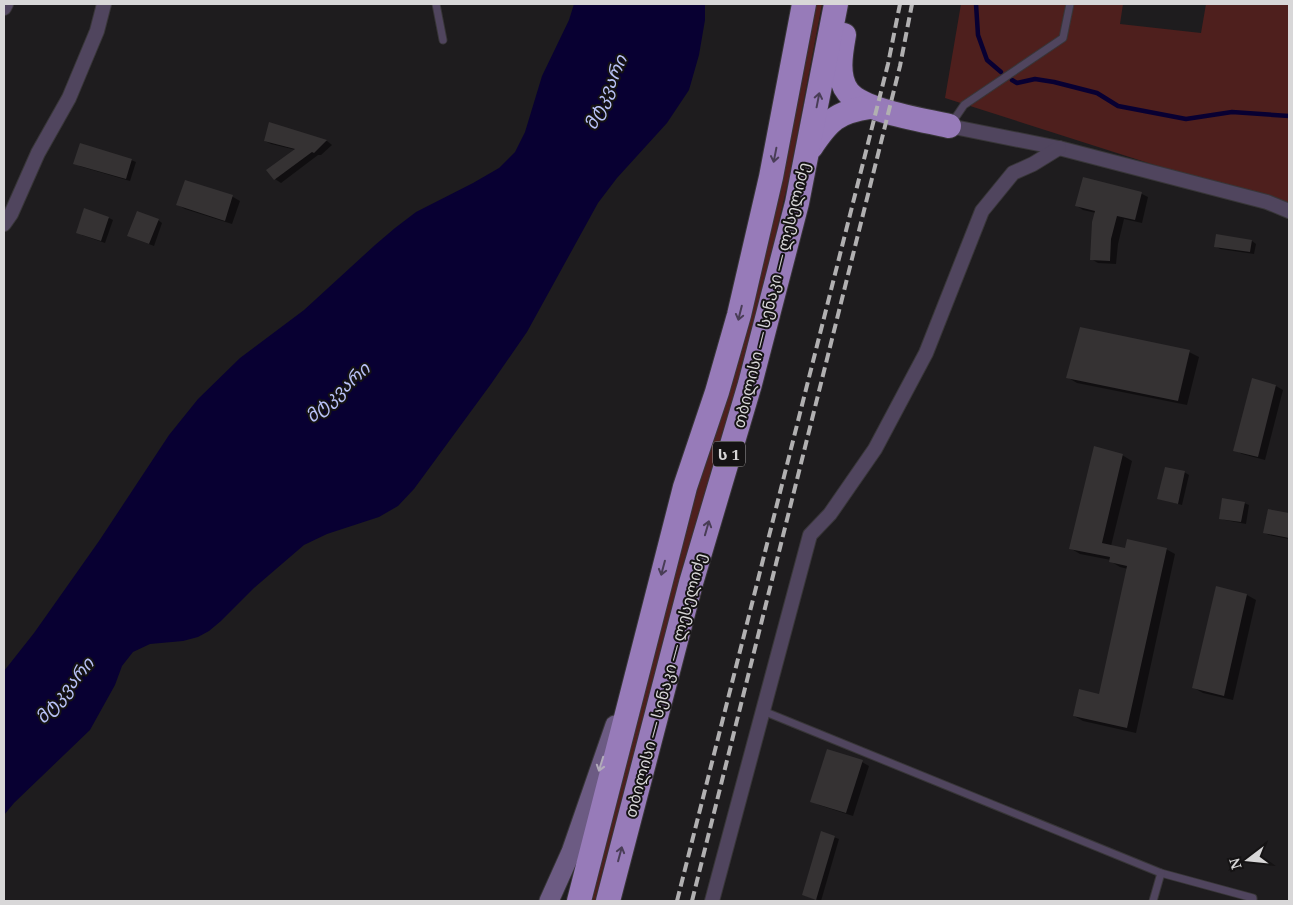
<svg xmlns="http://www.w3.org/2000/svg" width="1293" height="905" viewBox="0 0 1293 905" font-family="'Noto Serif','Noto Sans Georgian',serif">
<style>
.green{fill:#4e1f1d}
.water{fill:#080032}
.shadow{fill:#0007}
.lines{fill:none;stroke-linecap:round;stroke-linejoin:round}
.stream{stroke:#080032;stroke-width:4.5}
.building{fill:#353233}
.lane-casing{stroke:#383638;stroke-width:9}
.street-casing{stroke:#383638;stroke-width:16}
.secondary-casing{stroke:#383638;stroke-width:21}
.highway-casing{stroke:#383638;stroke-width:26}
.lane{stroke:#50455e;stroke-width:7}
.street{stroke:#50455e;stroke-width:14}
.secondary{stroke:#6c5b83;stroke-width:19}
.highway{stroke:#977bb9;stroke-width:24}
.rail{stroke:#b1b0b1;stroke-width:4;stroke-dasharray:10 5;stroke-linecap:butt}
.oneway{stroke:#493d56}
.oneway2{stroke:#b2acba}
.labels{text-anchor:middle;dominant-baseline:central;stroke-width:4;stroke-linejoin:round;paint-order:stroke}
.shield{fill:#151314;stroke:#9e9c9d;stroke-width:1}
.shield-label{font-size:15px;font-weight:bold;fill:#d8d7d8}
.street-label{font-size:16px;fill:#d8d7d8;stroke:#151314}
.water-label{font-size:18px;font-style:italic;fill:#b9c2f7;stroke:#151314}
</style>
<rect width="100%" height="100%" fill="#1e1c1e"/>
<g class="green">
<polygon points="811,4 822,4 790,174 765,280 731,414 697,526 683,565 595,901 587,901"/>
<polygon points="961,4 1123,4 1120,24 1201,33 1206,4 1289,4 1289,208 945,98"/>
</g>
<polygon class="water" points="574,4 705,4 705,20 699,55 689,90 667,123 617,178 598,203 527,332 491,384 414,489 398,506 379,517 327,534 304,545 254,588 221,621 209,631 198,637 183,641 150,644 133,652 122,666 115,685 90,730 14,803 4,815 4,671 34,633 99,541 169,435 198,399 240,358 304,310 375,245 395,228 416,212 473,183 499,168 515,152 525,132 542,76 569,20"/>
<g class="shadow">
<polygon points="270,124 327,141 332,145 321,155 318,155 281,183 275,179 296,150 271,144 265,141"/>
<polygon points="131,160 136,162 130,181 79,166"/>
<polygon points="1084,179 1142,194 1148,197 1142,223 1124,219 1118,244 1116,264 1098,263 1091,259 1096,213 1083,210 1077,206"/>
<polygon points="185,181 233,197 240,201 232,224 185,209 178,205"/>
<polygon points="109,218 113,220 105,243 82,235"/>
<polygon points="158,220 162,223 154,246 133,238"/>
<polygon points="1252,241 1256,244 1254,254 1220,249 1215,246"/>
<polygon points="1189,352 1199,357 1187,405 1077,383 1067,377"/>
<polygon points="1253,380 1276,386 1283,390 1265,460 1242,454 1235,450"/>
<polygon points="1122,455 1132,461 1111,546 1126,549 1166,549 1175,554 1136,733 1083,721 1074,716 1100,695 1128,569 1120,567 1110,561 1111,560 1080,554 1070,548"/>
<polygon points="1184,472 1189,475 1182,505 1159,499"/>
<polygon points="1244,503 1249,505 1246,524 1225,520 1220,518"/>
<polygon points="1269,510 1289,514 1289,539 1269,535 1265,533"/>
<polygon points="1247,595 1256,600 1233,700 1203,693 1194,688"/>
<polygon points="828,750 862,762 869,766 853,816 819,805 812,801"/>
<polygon points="822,833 839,839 821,901 803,895"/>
</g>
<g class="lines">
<g class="stream">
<polyline points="976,4 978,35 987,60 1001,72"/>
<polyline points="1012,80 1017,83 1035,79 1054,82 1097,93 1118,106 1186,119 1232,112 1289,116"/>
</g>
</g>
<g class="building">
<polygon points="269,122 327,140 314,153 312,152 274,180 266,170 295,149 264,141"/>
<polygon points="80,143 132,159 126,179 73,164"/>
<polygon points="1083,177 1142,192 1135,220 1117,216 1111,239 1110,261 1090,260 1092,222 1095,211 1075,206"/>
<polygon points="185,180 233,195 225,221 176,205"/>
<polygon points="84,208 109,217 101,241 76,233"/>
<polygon points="137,211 159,219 149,244 127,236"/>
<polygon points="1216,234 1252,240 1250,252 1214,247"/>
<polygon points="1080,327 1190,350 1178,401 1066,378"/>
<polygon points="1252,378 1276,385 1258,457 1233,451"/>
<polygon points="1094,446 1123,454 1102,543 1125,548 1127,539 1167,548 1127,728 1073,716 1079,689 1099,694 1127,566 1109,562 1110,557 1069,549"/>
<polygon points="1165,467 1185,471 1178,504 1157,499"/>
<polygon points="1222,498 1245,502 1241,522 1219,519"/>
<polygon points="1268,509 1289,513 1289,538 1263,533"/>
<polygon points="1216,586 1247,594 1224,696 1192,688"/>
<polygon points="827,749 863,760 846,813 810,802"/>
<polygon points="821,831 835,836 816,900 802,895"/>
</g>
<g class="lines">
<defs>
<g id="lane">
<polyline points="436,4 443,40"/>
<polyline points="951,124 964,105 1063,38 1070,4"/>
<polyline points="763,711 1161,873 1253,898 1253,901"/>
<polyline points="1153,901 1161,873"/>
</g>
<g id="street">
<polyline points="4,8 6,4"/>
<polyline points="949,126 1059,148 1267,202 1289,211"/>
<polyline points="4,224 11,214 38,153 69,98 97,31 104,4"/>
<polyline points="712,901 810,535 830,514 875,449 926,353 982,211 1013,173 1033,164 1059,148"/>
</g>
<polyline id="secondary" points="549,901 571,852 615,725"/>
<g id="highway">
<path d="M844 35C841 52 836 77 848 92 863 111 924 120 949 126"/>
<path d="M811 147C829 120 837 112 870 107"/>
<polyline points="579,901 685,487 717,392 739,315 771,177 804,4"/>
<polyline points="608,901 691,583 750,384 797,203 836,4"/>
</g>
</defs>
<use href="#lane" class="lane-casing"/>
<use href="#street" class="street-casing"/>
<use href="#secondary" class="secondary-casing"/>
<use href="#highway" class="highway-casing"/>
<use href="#lane" class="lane"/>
<use href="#street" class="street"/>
<use href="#secondary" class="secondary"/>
<use href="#highway" class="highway"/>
<g class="rail">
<polyline points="677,901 888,64 900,4"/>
<polyline points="692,901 900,66 912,4"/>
</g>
</g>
<defs><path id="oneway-shaft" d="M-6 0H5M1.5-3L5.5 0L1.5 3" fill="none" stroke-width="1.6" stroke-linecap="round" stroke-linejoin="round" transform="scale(1.25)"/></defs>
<g class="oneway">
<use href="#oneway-shaft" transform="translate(818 100) rotate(-79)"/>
<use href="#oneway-shaft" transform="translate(775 155) rotate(101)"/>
<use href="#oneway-shaft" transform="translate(740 313) rotate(104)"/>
<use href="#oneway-shaft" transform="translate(707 528) rotate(-74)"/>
<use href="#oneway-shaft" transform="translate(663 568) rotate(105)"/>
<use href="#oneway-shaft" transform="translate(620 854) rotate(-75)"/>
</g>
<use class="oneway2" href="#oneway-shaft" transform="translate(601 764) rotate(107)"/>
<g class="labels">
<rect class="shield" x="713" y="441.5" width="32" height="25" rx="4"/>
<g class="shield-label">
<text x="729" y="454">ს 1</text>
</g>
<g class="street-label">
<text transform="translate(771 295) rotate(-76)">თბილისი — სენაკი — ლესელიძე</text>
<text transform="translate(665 685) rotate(-75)">თბილისი — სენაკი — ლესელიძე</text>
</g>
<g class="water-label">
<text transform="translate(605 92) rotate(-66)">მტკვარი</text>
<text transform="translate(337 392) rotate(-42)">მტკვარი</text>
<text transform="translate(64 690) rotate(-50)">მტკვარი</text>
</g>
</g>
<rect width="1293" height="905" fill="none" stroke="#d8d7d8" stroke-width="10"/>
<g transform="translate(1248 860) rotate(254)" stroke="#151314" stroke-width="4" paint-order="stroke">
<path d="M0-4L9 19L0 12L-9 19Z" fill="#d8d7d8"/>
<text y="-8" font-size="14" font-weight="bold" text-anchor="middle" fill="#d8d7d8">N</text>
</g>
</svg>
